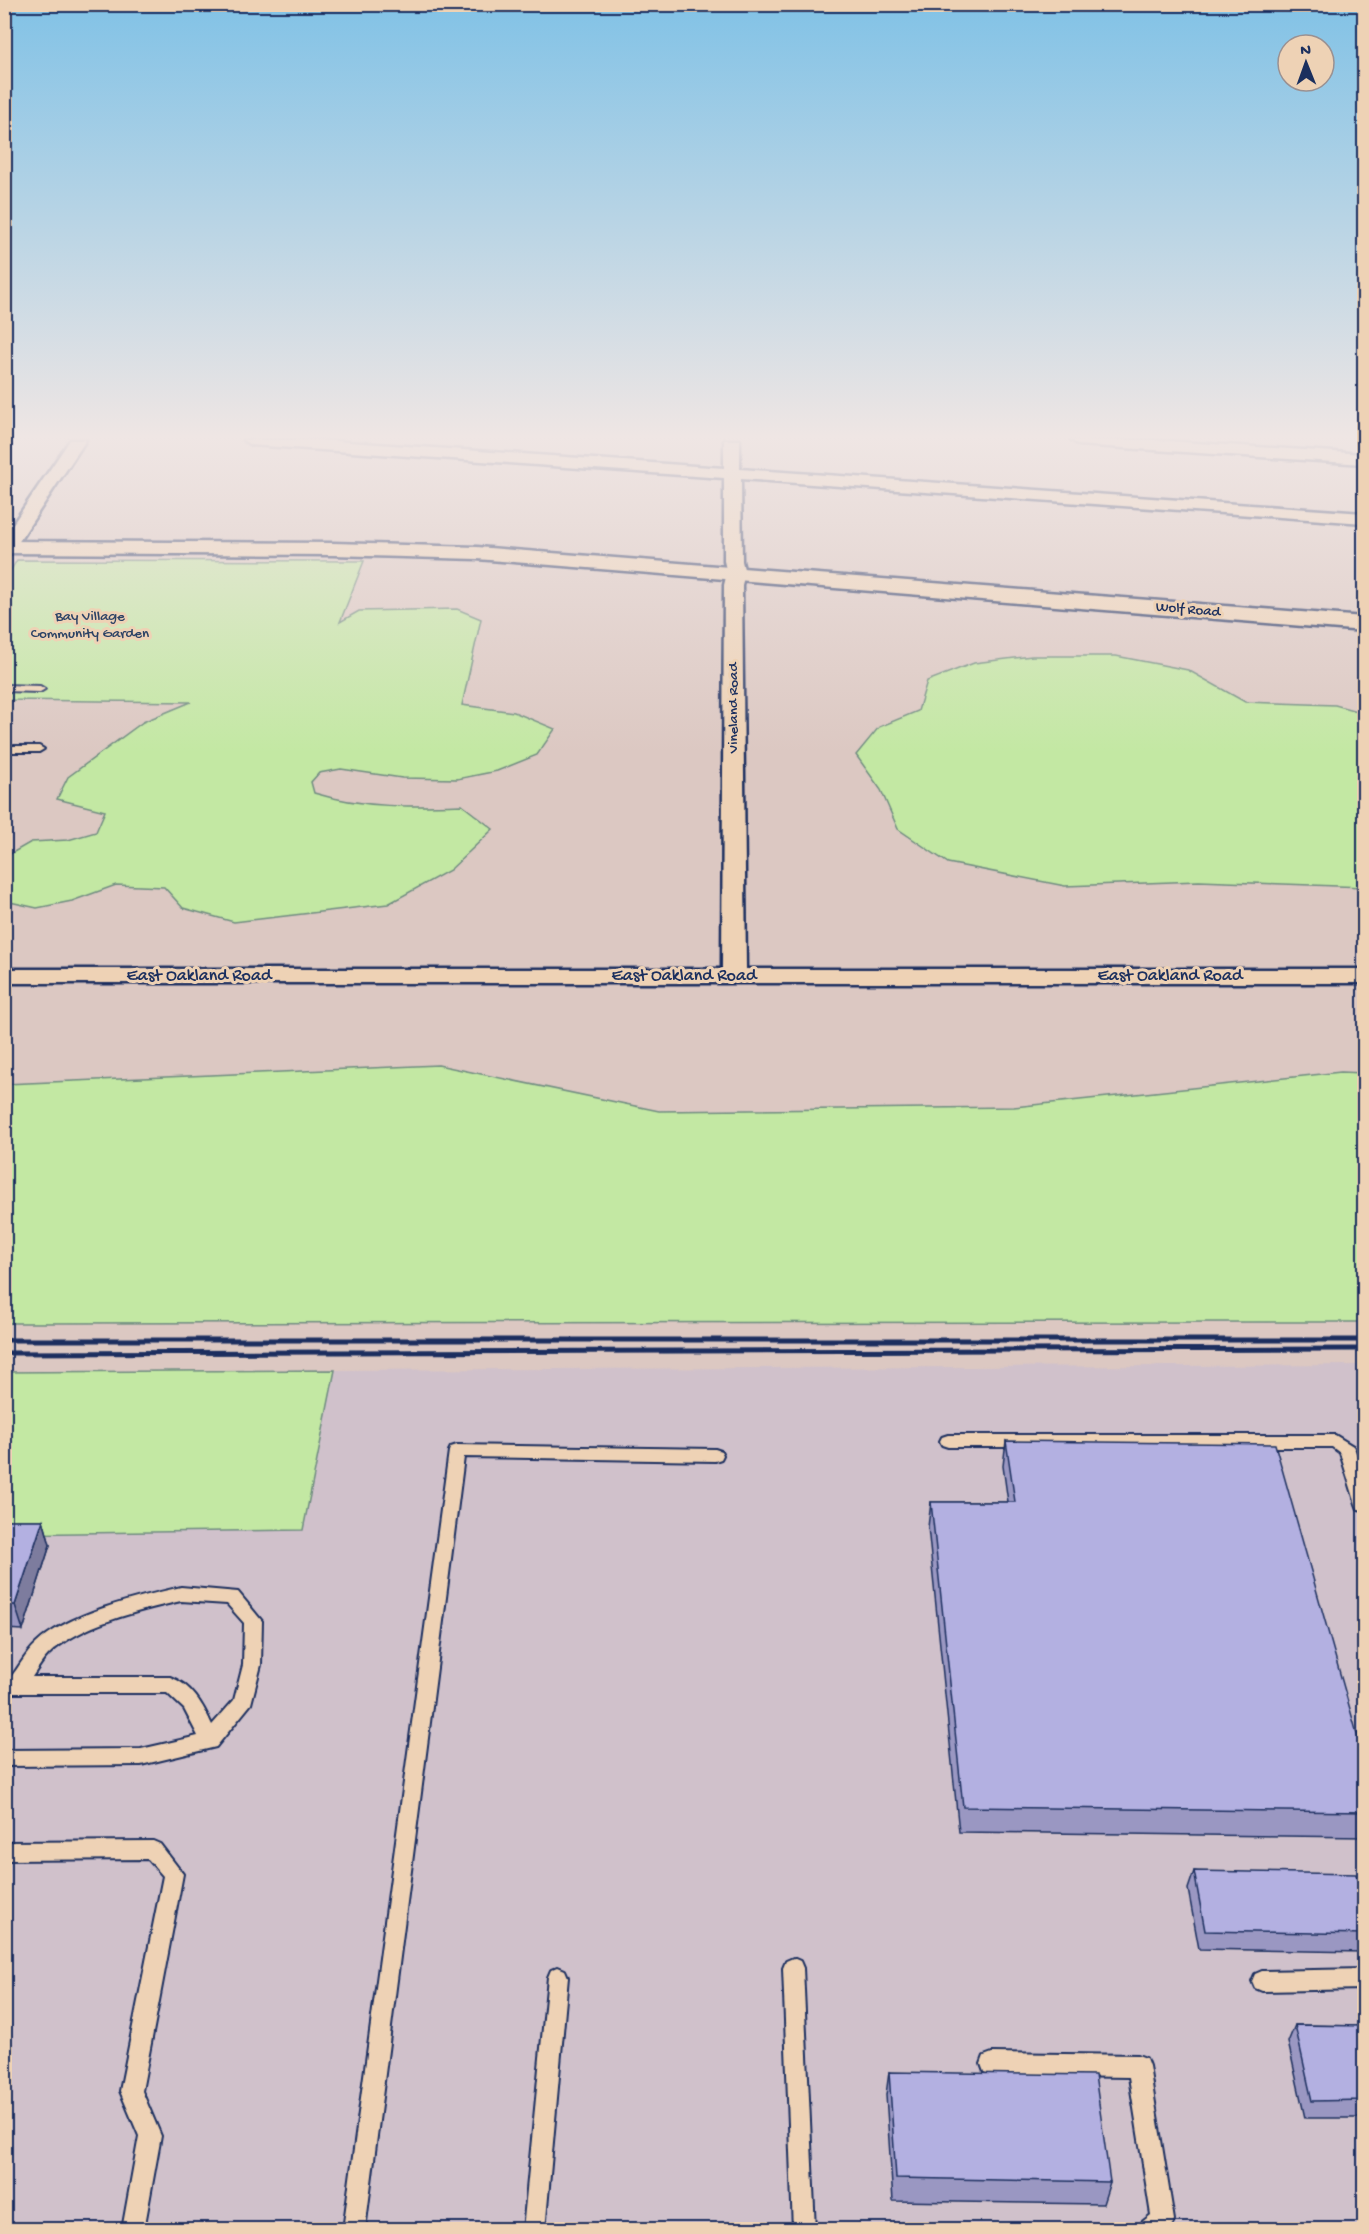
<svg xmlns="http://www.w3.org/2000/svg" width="1369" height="2234" viewBox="0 0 1369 2234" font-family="'Gochi Hand',sans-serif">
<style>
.built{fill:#d0c1cb}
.green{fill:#c3e8a3;stroke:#6f8c80;stroke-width:1.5}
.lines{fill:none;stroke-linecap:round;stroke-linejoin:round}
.service-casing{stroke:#1b2f5e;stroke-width:4}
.minor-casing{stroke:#1b2f5e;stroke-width:5}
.tertiary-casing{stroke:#1b2f5e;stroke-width:5}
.service{fill:#eed2b5;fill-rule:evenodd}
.minor{fill:#eed2b5;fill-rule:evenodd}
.tertiary{fill:#eed2b5;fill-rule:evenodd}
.rail{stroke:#1b2f5e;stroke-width:5}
.wall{fill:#9a97c2;stroke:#1b2f5e;stroke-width:1.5}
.shaded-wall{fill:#7d7b9e;stroke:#1b2f5e;stroke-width:1.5}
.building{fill:#b3b0e1;stroke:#1b2f5e;stroke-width:1.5}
.labels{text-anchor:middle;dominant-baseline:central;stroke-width:6;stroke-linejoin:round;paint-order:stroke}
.far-street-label{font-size:15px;fill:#1b2f5e;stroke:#eed2b5}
.far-park-label{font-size:15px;fill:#2c4265;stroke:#eed2b5}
.street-label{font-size:18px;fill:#1b2f5e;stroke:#eed2b5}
</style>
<rect width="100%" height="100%" fill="#dcc8c2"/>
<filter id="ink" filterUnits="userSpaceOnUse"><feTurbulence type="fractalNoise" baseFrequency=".0167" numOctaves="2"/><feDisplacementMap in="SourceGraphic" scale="12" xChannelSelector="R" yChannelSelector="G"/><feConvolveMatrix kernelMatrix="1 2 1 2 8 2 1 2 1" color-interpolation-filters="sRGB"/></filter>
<g filter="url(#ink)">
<polygon class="built" points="1364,1365 1364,2229 5,2229 5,1534 303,1529 335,1370"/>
<g class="green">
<path d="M17 560 364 561 340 622 359 611 457 609 481 619 462 705 514 712 555 729 537 755 497 771 457 779 402 778 341 769 319 773 311 782 314 793C363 808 412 807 462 805L493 829 450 870 388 904 234 922 183 908 164 887 116 885 72 901 37 908 10 902 5 895V857L31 842 68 840 96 832 105 811 57 799 68 777 143 722 191 702 5 700 4 581Z"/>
<polygon points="1032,656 1116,656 1188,670 1245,702 1335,705 1364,713 1364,887 1199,881 1065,886 948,863 898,829 881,790 856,755 879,727 918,711 927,681 974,663"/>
<polygon points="438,1065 659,1111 1014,1107 1341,1072 1364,1073 1364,1322 5,1323 5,1084"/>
<polygon points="335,1370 303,1530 5,1534 4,1372"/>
</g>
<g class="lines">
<defs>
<g id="service">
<polygon points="4,685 40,686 45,689 40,692 4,691"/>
<polygon points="4,746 39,746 44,749 39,752 4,752"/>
<polygon points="948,1435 1335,1435 1353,1446 1355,1450 1364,1479 1364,1510 1358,1509 1356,1504 1340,1453 1332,1447 948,1447 942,1445 940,1441 942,1437"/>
<polygon points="457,1445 715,1449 721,1451 723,1455 721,1459 715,1461 464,1457 365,2230 343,2230 449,1451 451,1447"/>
<path d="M181 1587 238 1592 262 1621 261 1665 251 1704 216 1747 141 1765 4 1766V1750L141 1749 198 1736 184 1709 167 1693H4V1677H11C19 1667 26 1653 36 1644 68 1613 138 1597 181 1587ZM181 1601 227 1604 244 1623 243 1665 234 1700 212 1725C203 1705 192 1685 170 1677H32C37 1670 42 1661 48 1655 78 1625 141 1610 181 1601Z"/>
<polygon points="153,1841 160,1844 183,1874 142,2091 161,2136 144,2230 122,2230 139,2136 120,2091 163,1876 148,1859 4,1860 4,1842"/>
<polygon points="793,1958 800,1961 803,1968 815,2230 793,2230 783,1968 786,1961"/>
<polygon points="558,1967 565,1970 568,1977 545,2230 523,2230 548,1977 551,1970"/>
<polygon points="1364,1969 1364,1989 1262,1991 1255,1988 1252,1981 1255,1974 1262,1971"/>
<polygon points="992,2053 1138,2055 1146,2058 1149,2066 1174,2220 1171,2228 1139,2230 1142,2222 1151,2215 1129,2077 992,2075 984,2072 981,2064 984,2056"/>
</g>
<g id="minor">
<polygon points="70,440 86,440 10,555 4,556 4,537"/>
<polygon points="243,440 320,440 724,468 724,440 740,440 740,469 1364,513 1364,523 741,479 742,561 745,573 742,585 746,969 1364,969 1364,983 4,983 4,969 722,969 724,585 727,573 724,561 724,478 251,445"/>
<polygon points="1071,440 1152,440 1364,454 1364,464 1079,445"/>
</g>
<polygon id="tertiary" points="4,541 333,543 477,547 1364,617 1364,631 477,559 333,555 4,553"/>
</defs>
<use href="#service" class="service-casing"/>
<use href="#minor" class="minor-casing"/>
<use href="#tertiary" class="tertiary-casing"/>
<use href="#service" class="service"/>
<use href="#minor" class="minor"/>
<use href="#tertiary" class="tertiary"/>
<g class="rail">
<polyline points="4,1340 1364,1340"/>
<polyline points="4,1353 1364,1349"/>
</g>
</g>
<g class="wall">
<polygon points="1006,1441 1365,1762 1365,1837 959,1832 928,1527 931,1502 1008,1502 1003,1466"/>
<polygon points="4,1520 43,1520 50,1545 23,1630 4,1629"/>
<polygon points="1194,1871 1365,1906 1364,1952 1199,1949 1188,1889"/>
<polygon points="1295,2025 1365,2026 1365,2118 1305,2118 1288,2042"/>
<polygon points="889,2072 1110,2182 1103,2204 893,2201 886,2095"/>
</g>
<polygon class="shaded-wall" points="43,1520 50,1545 23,1630 15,1605"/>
<g class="building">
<polygon points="1006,1441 1275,1444 1365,1762 1365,1812 963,1807 931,1502 1015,1502"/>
<polygon points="4,1520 43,1520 15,1605 4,1605"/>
<polygon points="1194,1871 1356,1874 1365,1906 1365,1934 1205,1931"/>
<polygon points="1295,2025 1365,2026 1365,2100 1312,2101"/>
<polygon points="889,2072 1095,2075 1110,2182 896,2178"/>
</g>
</g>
<linearGradient id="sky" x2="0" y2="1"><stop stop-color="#81c2e6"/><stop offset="0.58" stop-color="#efe6e4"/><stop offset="1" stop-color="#efe6e4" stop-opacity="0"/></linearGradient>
<rect width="1369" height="753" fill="url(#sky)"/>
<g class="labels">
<g class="far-street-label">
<text transform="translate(1188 610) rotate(5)">Wolf Road</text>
<text transform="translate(734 708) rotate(-90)">Vineland Road</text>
</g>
<g class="far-park-label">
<text x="90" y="617">Bay Village<tspan x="90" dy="17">Community Garden</tspan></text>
</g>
<g class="street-label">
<text x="199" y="976">East Oakland Road</text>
<text x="684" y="976">East Oakland Road</text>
<text x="1170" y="976">East Oakland Road</text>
</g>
</g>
<rect width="1369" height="2234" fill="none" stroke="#eed2b5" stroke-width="24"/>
<rect x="12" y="12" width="1345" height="2210" fill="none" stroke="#1b2f5e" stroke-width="2" filter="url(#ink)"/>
<g transform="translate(1306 63) rotate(359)"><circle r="28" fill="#eed2b5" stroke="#9a9192" stroke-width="1.5"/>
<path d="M0-4.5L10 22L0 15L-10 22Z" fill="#1b2f5e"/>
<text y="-9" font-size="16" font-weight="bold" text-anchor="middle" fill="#1b2f5e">N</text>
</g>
</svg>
